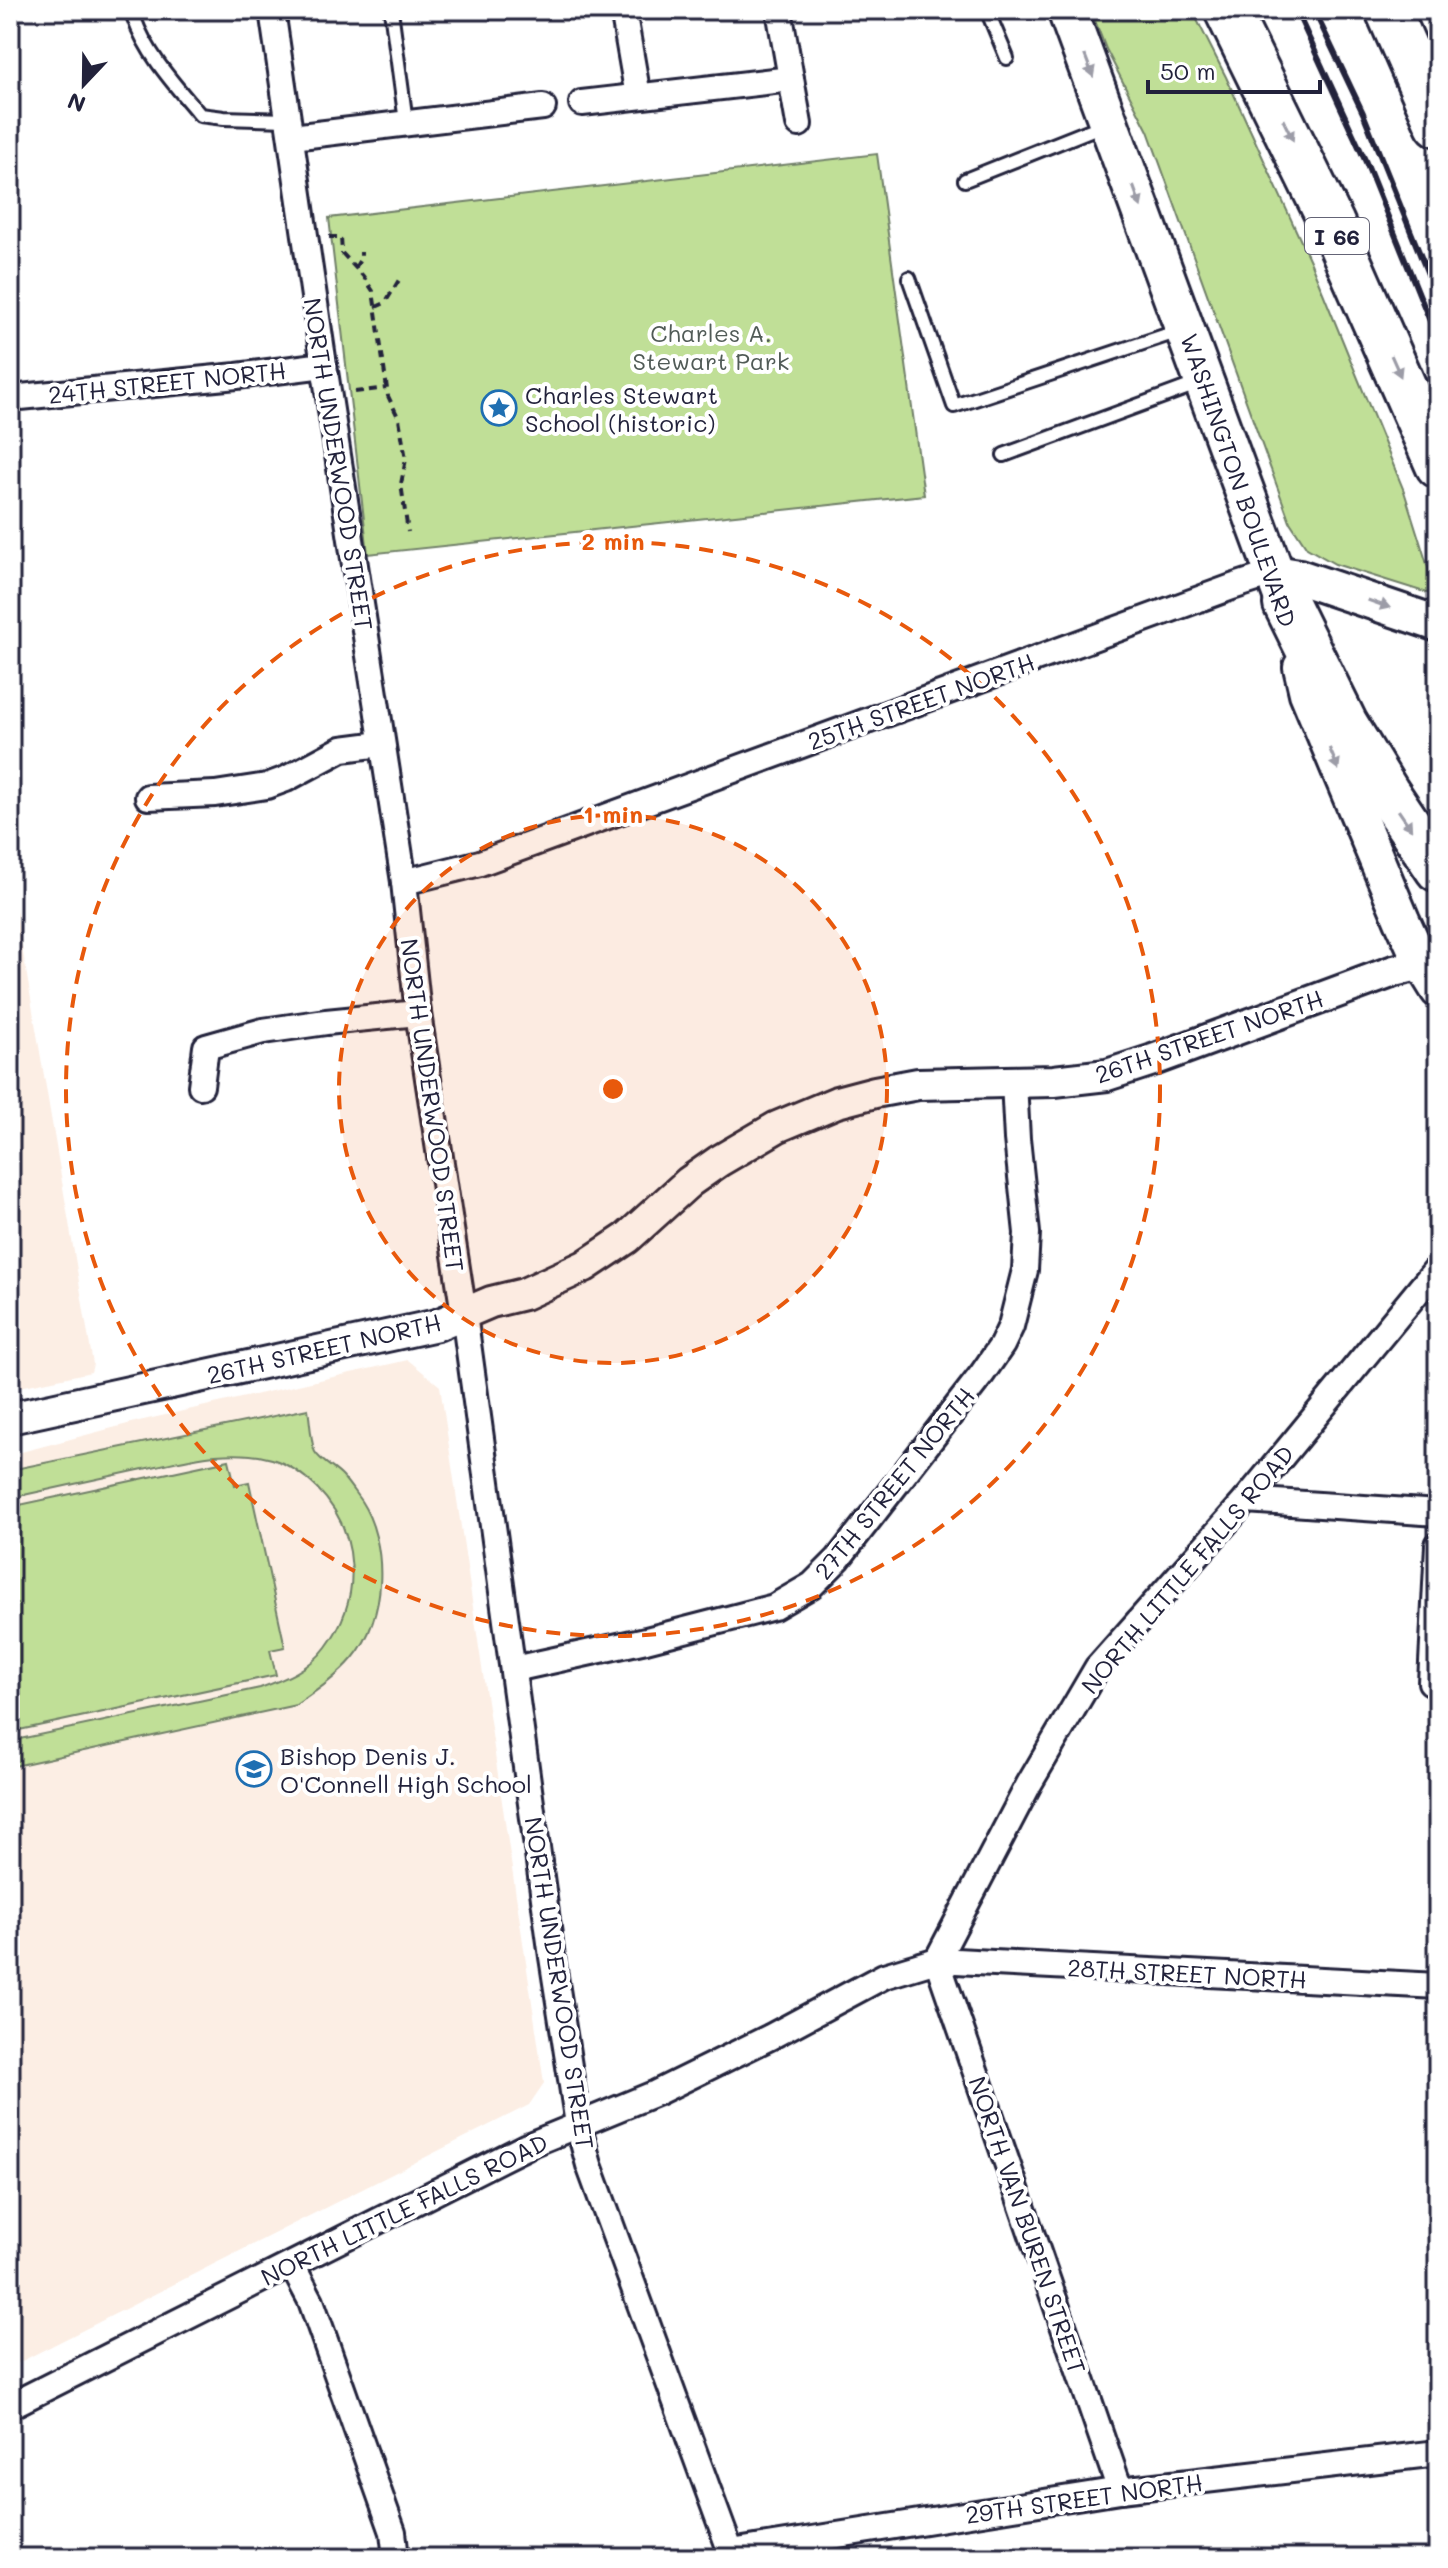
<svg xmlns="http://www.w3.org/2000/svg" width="1448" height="2568" viewBox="0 0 1448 2568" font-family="Mali,sans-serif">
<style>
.built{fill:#fceee4}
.green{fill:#c0df97;stroke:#718069;stroke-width:2}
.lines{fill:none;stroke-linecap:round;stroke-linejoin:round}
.service-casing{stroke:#22223b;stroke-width:18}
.minor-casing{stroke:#22223b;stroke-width:30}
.tertiary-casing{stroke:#22223b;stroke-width:36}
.secondary-casing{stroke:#22223b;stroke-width:40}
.primary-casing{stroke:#22223b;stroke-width:44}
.motorway-casing{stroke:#22223b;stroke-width:50}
.path{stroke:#22223b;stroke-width:4;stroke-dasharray:8 6;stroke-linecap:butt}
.service{stroke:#fff;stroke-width:12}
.minor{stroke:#fff;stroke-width:24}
.tertiary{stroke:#fff;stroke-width:30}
.secondary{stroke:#fff;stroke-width:34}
.primary{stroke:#fff;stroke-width:38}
.motorway{stroke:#fff;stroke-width:44}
.rail{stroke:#22223b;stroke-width:6}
.oneway{fill:#9c9ca7}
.ring{fill:none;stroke:#e8590c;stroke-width:4;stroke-dasharray:14 10}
.labels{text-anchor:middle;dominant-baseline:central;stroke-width:8;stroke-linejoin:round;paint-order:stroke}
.shield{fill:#fff;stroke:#646476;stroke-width:2}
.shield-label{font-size:22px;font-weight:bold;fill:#22223b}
.park-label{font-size:24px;fill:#515b57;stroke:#fff}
.street-label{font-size:24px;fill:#22223b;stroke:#fff}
.poi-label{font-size:24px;fill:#22223b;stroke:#fff;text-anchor:start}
.centre{fill:#e8590c;stroke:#fff;stroke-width:4}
.ring-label{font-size:24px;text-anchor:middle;font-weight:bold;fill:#e8590c;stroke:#fff;stroke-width:8;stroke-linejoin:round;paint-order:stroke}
</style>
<rect width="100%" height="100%" fill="#fff"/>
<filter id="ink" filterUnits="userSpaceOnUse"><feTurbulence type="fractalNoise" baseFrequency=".0125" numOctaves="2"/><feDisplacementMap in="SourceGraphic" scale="16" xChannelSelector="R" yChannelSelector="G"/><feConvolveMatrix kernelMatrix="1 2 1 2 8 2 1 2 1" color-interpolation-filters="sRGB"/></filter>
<g filter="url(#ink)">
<g class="built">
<polygon points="10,895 15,905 93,1364 91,1372 10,1389"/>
<polygon points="408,1360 440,1386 544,2083 529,2105 10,2367 10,1455 139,1421"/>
</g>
<g class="green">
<polygon points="1091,10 1192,10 1226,77 1310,261 1404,491 1437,596 1335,564 1307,548 1290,522 1148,131 1106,49"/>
<polygon points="1423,10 1438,10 1438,43"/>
<polygon points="877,154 924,495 368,554 329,218"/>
<path d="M308 1409C310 1420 311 1443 315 1452 320 1461 335 1468 343 1477 349 1484 355 1493 361 1501 389 1544 387 1618 353 1658 337 1677 316 1691 296 1705L10 1767V1741L260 1688C285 1679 310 1669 326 1647 363 1598 360 1532 317 1488 305 1476 289 1464 272 1459 226 1446 179 1462 134 1471 93 1480 51 1489 10 1498V1470Z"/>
<polygon points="229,1460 235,1485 249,1482 285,1647 270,1650 276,1675 10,1732 10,1507"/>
</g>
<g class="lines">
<defs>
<g id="service">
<polyline points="391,10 406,122"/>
<polyline points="987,10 1007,58"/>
<path d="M134 18C147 55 175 85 200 115L224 118 288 120"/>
<polyline points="965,180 1103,125"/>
<polyline points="909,278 954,406 1182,330"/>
<polyline points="1004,455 1202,382"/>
</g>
<g id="minor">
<polyline points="272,10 324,365 404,882 418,1013 464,1314 552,1957 578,2124 589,2165 733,2558"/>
<polyline points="623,10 638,96"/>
<polyline points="779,10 799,124"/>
<polyline points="582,103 791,79"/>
<polyline points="292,137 543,107"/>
<polyline points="10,398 237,376 324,365"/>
<polyline points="148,797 215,794 267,786 286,779 342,749 381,744"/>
<polyline points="404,882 480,863 1232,587 1275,573"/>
<polyline points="201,1086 206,1047 263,1031 326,1022 418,1013"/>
<polyline points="1246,1500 1438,1513"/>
<polyline points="514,1669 646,1640 774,1607 812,1585 838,1559 982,1374 1002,1345 1011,1326 1025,1270 1027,1233 1017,1139 1014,1082"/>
<polyline points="1431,1682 1438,1545"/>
<polyline points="937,1960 1029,1784 1097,1668 1246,1500 1438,1267"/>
<polyline points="937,1960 1120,2490"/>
<polyline points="292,2265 311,2301 393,2532 396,2558"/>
<polyline points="10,2406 527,2146 656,2093 770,2037 884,1976 937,1960 1438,1986"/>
<polyline points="731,2552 1120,2490 1438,2453"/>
</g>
<polyline id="tertiary" points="10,1418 437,1325 491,1302 524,1294 585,1266 627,1238 689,1182 719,1161 777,1127 837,1102 875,1092 918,1084 1054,1081 1107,1075 1153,1060 1394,971 1422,964"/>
<g id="secondary">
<polyline points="1275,573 1299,577 1438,624"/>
<polyline points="1301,667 1307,693 1402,920 1422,964 1438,990"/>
</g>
<polyline id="primary" points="1067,10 1286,604"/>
<g id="motorway">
<polyline points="1227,10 1332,224 1438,465"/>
<polyline points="1388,10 1438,124"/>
<polyline points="1286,604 1345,724 1387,793 1438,869"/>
</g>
</defs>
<use href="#service" class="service-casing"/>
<use href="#minor" class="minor-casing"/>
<use href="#tertiary" class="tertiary-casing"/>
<use href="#secondary" class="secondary-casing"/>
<use href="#primary" class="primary-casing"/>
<use href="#motorway" class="motorway-casing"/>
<g class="path">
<polyline points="329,237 341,237 342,253 363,276 373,291 388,396 399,419 406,459 401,484 408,532"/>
<polyline points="355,268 361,258 361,252"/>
<polyline points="376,307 385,303 399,280"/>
<polyline points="355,392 386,388"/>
</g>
<use href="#service" class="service"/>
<use href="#minor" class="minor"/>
<use href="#tertiary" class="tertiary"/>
<use href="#secondary" class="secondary"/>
<use href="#primary" class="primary"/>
<use href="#motorway" class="motorway"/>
<g class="rail">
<polyline points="1296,10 1365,160 1438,341"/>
<polyline points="1314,10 1363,113 1438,299"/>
</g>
</g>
<defs><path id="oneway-solid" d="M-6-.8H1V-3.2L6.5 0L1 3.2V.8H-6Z" transform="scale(2)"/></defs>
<g class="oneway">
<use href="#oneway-solid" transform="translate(1089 66) rotate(69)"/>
<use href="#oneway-solid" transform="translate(1288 130) rotate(64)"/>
<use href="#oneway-solid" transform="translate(1137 196) rotate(70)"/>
<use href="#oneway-solid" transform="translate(1396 366) rotate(66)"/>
<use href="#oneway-solid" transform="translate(1379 604) rotate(19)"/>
<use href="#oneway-solid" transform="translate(1334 759) rotate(67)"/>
<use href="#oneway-solid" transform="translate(1405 820) rotate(56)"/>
</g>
</g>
<circle cx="613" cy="1089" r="274" fill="#e8590c" fill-opacity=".12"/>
<g class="ring">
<circle cx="613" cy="1089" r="274"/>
<circle cx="613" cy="1089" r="547"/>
</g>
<defs>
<symbol id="sight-ring" viewBox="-11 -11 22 22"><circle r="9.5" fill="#fff" stroke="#1f6fb2" stroke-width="1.5"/><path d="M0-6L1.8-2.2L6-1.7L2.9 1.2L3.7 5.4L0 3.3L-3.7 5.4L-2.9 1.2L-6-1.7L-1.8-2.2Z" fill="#1f6fb2"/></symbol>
<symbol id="school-ring" viewBox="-11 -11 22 22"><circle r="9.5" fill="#fff" stroke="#1f6fb2" stroke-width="1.5"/><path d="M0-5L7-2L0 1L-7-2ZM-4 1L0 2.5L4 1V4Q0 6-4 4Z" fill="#1f6fb2"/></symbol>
</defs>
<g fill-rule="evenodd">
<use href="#sight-ring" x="479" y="388" width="40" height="40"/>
<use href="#school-ring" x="234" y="1749" width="40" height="40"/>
</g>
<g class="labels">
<rect class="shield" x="1305" y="218" width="64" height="36" rx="6"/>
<g class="shield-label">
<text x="1337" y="236">I 66</text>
</g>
<g class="park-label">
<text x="711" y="332">Charles A.<tspan x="711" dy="28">Stewart Park</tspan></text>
</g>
<g class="street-label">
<text transform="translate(167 382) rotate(-6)">24TH STREET NORTH</text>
<text transform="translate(339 464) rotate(81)">NORTH UNDERWOOD STREET</text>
<text transform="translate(1239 480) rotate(71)">WASHINGTON BOULEVARD</text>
<text transform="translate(921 701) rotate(-20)">25TH STREET NORTH</text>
<text transform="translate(1209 1036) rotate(-19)">26TH STREET NORTH</text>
<text transform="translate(433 1105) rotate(82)">NORTH UNDERWOOD STREET</text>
<text transform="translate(324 1348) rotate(-13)">26TH STREET NORTH</text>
<text transform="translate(894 1483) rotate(-51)">27TH STREET NORTH</text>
<text transform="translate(1187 1569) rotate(-50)">NORTH LITTLE FALLS ROAD</text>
<text transform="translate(1187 1973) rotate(3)">28TH STREET NORTH</text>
<text transform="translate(560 1983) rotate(81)">NORTH UNDERWOOD STREET</text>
<text transform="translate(404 2209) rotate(-26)">NORTH LITTLE FALLS ROAD</text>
<text transform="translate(1028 2225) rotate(71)">NORTH VAN BUREN STREET</text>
<text transform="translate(1084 2498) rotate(-8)">29TH STREET NORTH</text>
</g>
<g class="poi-label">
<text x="525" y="394">Charles Stewart<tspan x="525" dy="28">School (historic)</tspan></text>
<text x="280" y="1755">Bishop Denis J.<tspan x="280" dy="28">O'Connell High School</tspan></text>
</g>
</g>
<circle cx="613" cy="1089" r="12" class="centre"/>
<g class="ring-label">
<text x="613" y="550">2 min</text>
<text x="613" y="823">1 min</text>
</g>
<rect width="1448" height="2568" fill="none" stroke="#fff" stroke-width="40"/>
<rect x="20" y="20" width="1408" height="2528" fill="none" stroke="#22223b" stroke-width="3" filter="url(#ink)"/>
<g transform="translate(84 84) rotate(202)" stroke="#ffffff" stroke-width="6" paint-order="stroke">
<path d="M0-6L14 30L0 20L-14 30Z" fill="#22223b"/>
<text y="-12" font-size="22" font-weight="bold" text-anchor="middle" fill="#22223b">N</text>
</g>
<path d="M1148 80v12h172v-12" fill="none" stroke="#22223b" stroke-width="4"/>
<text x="1160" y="80" font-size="24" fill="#22223b" stroke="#ffffff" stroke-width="6" paint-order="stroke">50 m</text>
</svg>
